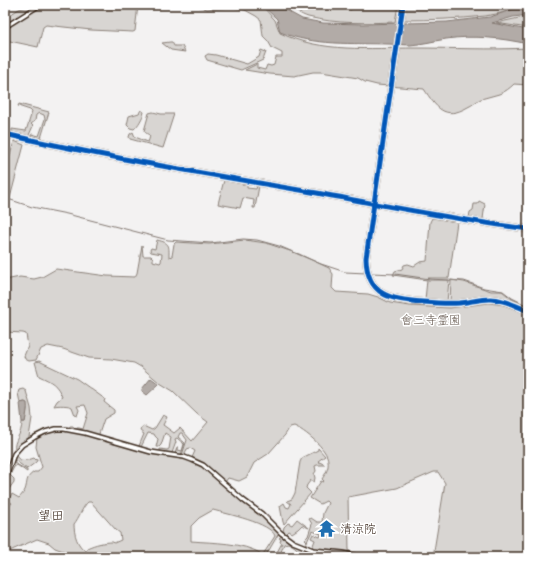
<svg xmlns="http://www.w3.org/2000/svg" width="533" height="562" viewBox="0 0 533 562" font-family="Mali,'Klee One',sans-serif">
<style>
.green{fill:#d8d5d2;stroke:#8a8078;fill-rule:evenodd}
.water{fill:#b2aba7;stroke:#827770}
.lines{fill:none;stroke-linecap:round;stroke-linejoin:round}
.stream{stroke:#827770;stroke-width:1}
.street-casing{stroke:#3b2a1e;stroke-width:6}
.secondary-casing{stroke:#3b2a1e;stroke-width:8}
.street{stroke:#fff;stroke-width:3}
.secondary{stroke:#fff;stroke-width:4.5}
.cycleway-casing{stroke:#fff;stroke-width:8}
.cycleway{stroke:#0057b8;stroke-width:5}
.labels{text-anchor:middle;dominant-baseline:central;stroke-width:3;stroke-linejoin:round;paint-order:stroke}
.park-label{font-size:12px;fill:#62554b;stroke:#fff}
.poi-label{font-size:12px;fill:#3b2a1e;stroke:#fff;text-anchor:start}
.neighbourhood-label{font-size:13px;fill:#3b2a1e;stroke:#fff}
</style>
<rect width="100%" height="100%" fill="#f3f2f2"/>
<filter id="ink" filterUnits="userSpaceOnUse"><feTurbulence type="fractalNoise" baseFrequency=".025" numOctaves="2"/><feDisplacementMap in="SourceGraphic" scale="8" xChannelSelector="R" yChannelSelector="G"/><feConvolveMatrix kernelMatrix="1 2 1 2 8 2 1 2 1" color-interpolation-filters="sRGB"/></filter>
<g filter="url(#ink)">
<g class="green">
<polygon points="30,5 138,5 135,31 133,32 91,30 46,25 43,27 38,47 5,40 5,18 19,9 27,7"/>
<path d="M194 5H261L275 20 280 33C322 53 369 48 415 48 452 48 491 50 528 48V85L514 84C510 88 505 92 499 94 493 96 487 97 481 99 476 101 473 105 468 107 444 121 436 107 424 89L377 85 365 82 358 78 321 72H313L294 76 270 74 245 70 257 64V68L265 70 267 65 271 66 274 65 276 57H282V53L272 48 268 41 263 36 261 20 256 16 245 10 233 7 207 9Z"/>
<path d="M286 5H337L351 10 354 5H398L395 22C366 23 336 24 308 17 301 15 293 9 286 5Z"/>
<path d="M406 5H528V8C512 9 500 14 485 16 457 19 431 20 403 20Z"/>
<polygon points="528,16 528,28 496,23"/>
<polygon points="170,42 172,42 174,46 182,46 185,52 171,50 162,43"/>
<polygon points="261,50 266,52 263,60 241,70 207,60 205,56 208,54 216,55 247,64 259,57"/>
<polygon points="19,104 49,112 41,138 31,136 32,134 39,136 45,119 44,115 39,113 36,115 35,121 31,124 33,126 29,135 28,136 12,133 12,129 26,131 32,112 30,110 18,106"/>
<path d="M141 110 144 112C143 117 138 126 134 129L130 128 127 125 129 116 139 113Z"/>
<path d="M153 112 161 114H174L163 148 130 139 129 137 130 134 133 132 135 137 148 142C152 133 148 136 144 131L149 113Z"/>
<polygon points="14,141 24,145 10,198 9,198 5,197 5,174"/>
<polygon points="224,180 247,185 247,188 256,189 257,186 259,186 255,208 253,208 254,200 243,198 240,208 218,204"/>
<polygon points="479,201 485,204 483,219 481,220 458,217 469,218 470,212 473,210 474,204 478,204"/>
<polygon points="432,218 457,222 449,278 428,278 428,280 449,280 447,302 425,300 427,280 393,275 395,271 402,269 404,265 408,264 414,266 420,262 427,261 430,222"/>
<path d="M157 240C170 243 169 245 169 257L172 256 174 244 176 242 209 244 245 240 266 243 299 254 329 268 333 274 332 288 336 292 368 294 378 297 390 303 410 306 450 308 489 303 504 305 528 314V557H433L445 483 438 472H434L397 488 348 497 349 551 348 552 312 548 315 540 311 538 313 534 320 537 321 534 312 531 305 546H304L307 541 305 539 308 536 312 524 309 519 311 518 317 522H322L323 513 328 503 326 501 320 504 310 498 321 481 323 482 324 481 322 479C326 473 329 468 328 461 328 449 304 430 294 426L290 427 285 435 268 454 254 463 247 477 239 481 228 478 223 485 240 500 261 515 279 533 265 557H77V556L55 548 49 543 37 539 5 553V511L12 503 8 500 12 494 19 498C21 496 24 492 25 490 28 482 25 478 34 472H38L42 467 36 447 37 438C48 427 65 430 79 431L69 428 70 426H73L74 428H79L83 429 88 413 85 405 77 406 79 410 77 416 75 415 72 407C69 405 58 405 54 406L57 401 62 397C57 384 52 382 39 376L35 362 39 361 77 379 105 399 104 402 114 410V413L104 419 99 434 102 439 151 453 184 457 191 460 195 451 190 448 187 449 185 453 186 456 182 455 187 440 182 433H180L178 437 185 443 181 455 175 454 177 447H178V450L182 451 184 444 177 438 175 439 176 442 172 453 160 452V449L167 450 169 449 171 437 165 433 161 445 159 447H156L158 439 155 436 154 434 148 433 141 447 139 446 144 434 141 432 140 430 143 426 152 430 155 428 163 415 167 417 163 425 174 433 180 428 192 441 208 422 197 414 173 391 160 383 141 367 134 363 111 359 89 358 63 349 48 346 41 349 36 360 29 361 25 359 24 356 28 346 26 334 23 333 5 332V280L20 277 34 279 42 277 56 269 107 276 135 277 137 273 142 245 143 256H151L153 258V261L160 263 161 262 162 254 151 252 150 250 151 248 155 249ZM88 502H91L116 530 120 533 121 540 114 543 113 542C105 542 95 544 87 548L86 551C77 546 74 534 74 524 79 518 83 506 88 502ZM213 510C227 514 271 523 275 536L264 553 262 554C241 542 215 543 191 541V526L199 518Z"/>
<polygon points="451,280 464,282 491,291 502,291 512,299 528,306 528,309 501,298 492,297 450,302"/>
<path d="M23 389 26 391 31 408 32 418 29 437 15 449C13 441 22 435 22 422H25L27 409 25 402 20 403 18 393 19 390Z"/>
<polygon points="318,448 325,456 318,461 319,462 324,464 324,465 317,465 315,466 316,471 314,474 315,478 314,482 311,480 307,485 306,488 311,493 284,524 283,522 280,506 284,503 286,507 289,508 291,504 287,501 292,499 295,493 300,462 302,458 318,450"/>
<path d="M16 454V456C20 463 28 460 34 458L36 460 38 459 36 462 27 469 13 459Z"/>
<polygon points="12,462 27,470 27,472 17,465 14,467 10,475 14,479 14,482 9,489 5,488 5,483"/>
<polygon points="297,519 309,528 302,525 298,529 292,533 289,531 285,535 283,531 284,527 288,523 292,525"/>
<path d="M282 536 298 546 309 550 339 554V557H299C300 550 295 546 288 543L284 544 279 557 271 556V553L276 554 282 543 280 542 281 539 279 538Z"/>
</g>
<g class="water">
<path d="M262 5H282L291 13 302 19 323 23 363 24 447 22 490 17 514 9 528 8V15L513 17 492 23 528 30V44C502 38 473 35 446 39 434 41 422 44 410 45 403 45 396 44 389 44 352 43 314 46 280 32L277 19Z"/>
<polygon points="151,378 159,384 147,395 142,391 142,389"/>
<path d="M25 402 27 403C28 408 26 416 25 422H22L20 403Z"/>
</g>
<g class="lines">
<g class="stream">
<polyline points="5,198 32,207 67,214 168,240 211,243 243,239 257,240 279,246 321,264 345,272 366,273"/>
<polyline points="371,273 395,274 430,279 464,281 484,288 503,291 512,298 528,306"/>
</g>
<defs>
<g id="street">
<polyline points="5,27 40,5"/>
<polyline points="5,480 14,454 22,445 35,437 45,432 56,429 64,429 85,433 151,452 184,457 192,460 203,465 243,500 262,514 281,533 293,542 313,550 343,553 362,557"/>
</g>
<g id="secondary">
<path d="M403 5 366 258C367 296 391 300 423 302 435 303 447 304 460 303 470 302 480 299 490 299 504 299 516 306 528 311"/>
<path d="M5 134C108 158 213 175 317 193 387 206 457 220 528 229"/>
</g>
</defs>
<use href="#street" class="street-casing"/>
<use href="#secondary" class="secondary-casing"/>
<use href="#street" class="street"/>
<use href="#secondary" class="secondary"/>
<defs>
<g id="cycleway">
<path d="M403 5 366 258C367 296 391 300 423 302 435 303 447 304 460 303 470 302 480 299 490 299 504 299 516 306 528 311"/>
<path d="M5 134C108 158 213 175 317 193 387 206 457 220 528 229"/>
</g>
</defs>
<use href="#cycleway" class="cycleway-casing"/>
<use href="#cycleway" class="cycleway"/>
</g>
</g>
<defs>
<symbol id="temple-bare" viewBox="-9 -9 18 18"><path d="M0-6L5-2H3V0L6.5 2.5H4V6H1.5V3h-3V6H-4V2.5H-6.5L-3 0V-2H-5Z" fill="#1f6fb2" stroke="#fff" stroke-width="2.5" paint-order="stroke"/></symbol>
</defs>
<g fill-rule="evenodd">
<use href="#temple-bare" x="314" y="516" width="25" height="25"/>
</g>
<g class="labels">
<g class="park-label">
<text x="431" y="319">會三寺霊園</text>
</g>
<g class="poi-label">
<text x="340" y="528">清涼院</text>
</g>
<g class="neighbourhood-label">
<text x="51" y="514">望田</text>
</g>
</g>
<rect width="533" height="562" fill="none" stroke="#fff" stroke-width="20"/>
<rect x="10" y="10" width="513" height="542" fill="none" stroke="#3b2a1e" stroke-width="1.5" filter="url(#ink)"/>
</svg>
